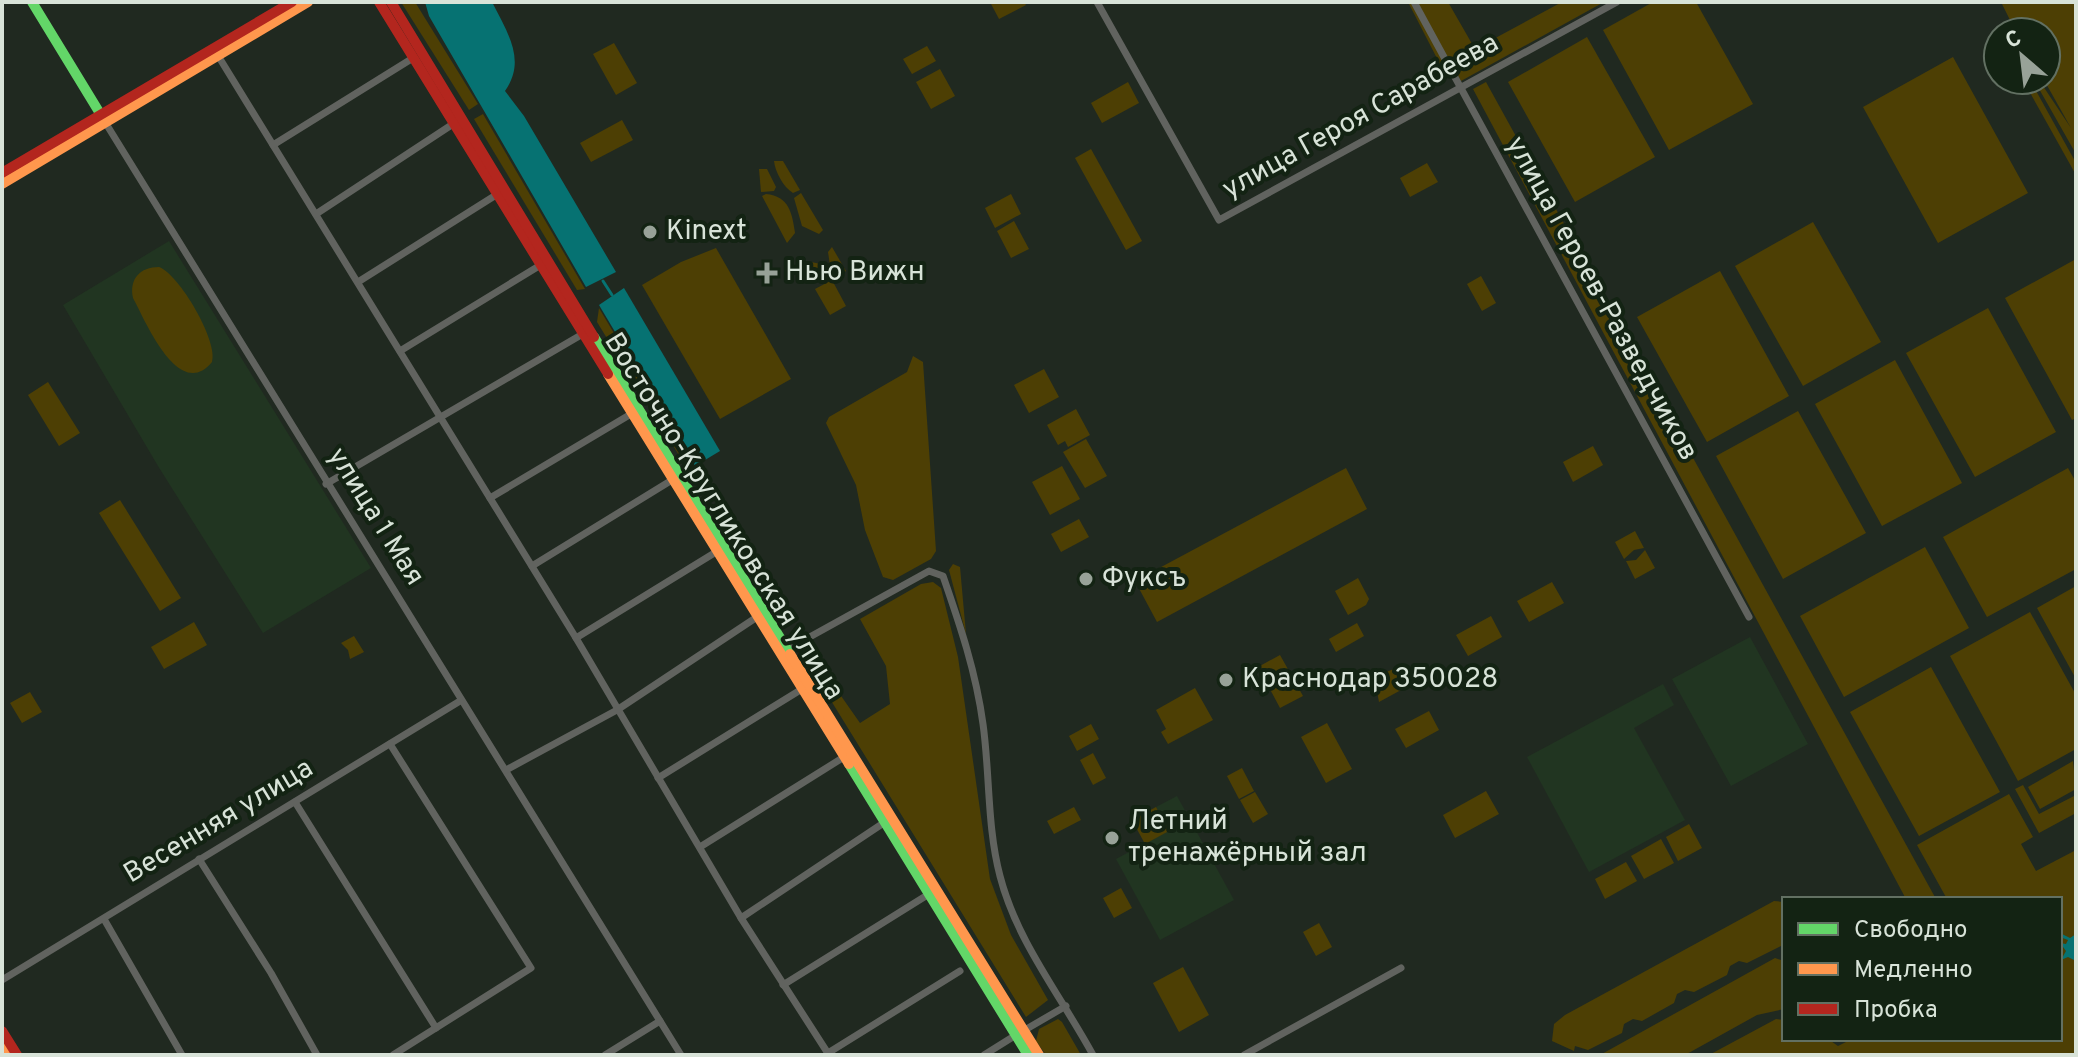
<svg xmlns="http://www.w3.org/2000/svg" width="2078" height="1057" viewBox="0 0 2078 1057" font-family="Overpass,sans-serif">
<style>
.built{fill:#213521}
.green{fill:#4d3f04}
.water{fill:#067272}
.lines{fill:none;stroke-linecap:round;stroke-linejoin:round}
.stream{stroke:#067272;stroke-width:3}
.street{stroke:#61635f;stroke-width:7}
.fast{stroke:#63d668;stroke-width:10}
.slow{stroke:#ff974d;stroke-width:10}
.jam{stroke:#b3261e;stroke-width:10}
.poi-dot{fill:#98a298;stroke:#132313;stroke-width:3}
.labels{text-anchor:middle;dominant-baseline:central;stroke-width:8;stroke-linejoin:round;paint-order:stroke}
.street-label{font-size:28px;fill:#d8e3d8;stroke:#132313}
.poi-label{font-size:28px;fill:#d8e3d8;stroke:#132313;text-anchor:start}
</style>
<rect width="100%" height="100%" fill="#202920"/>
<g class="built">
<polygon points="169,241 371,568 263,633 158,466 63,305"/>
<polygon points="1750,637 1808,744 1731,786 1672,679"/>
<polygon points="1663,684 1674,705 1634,728 1685,820 1589,872 1527,757"/>
<polygon points="1177,796 1234,900 1160,940 1116,859 1168,831 1156,807"/>
</g>
<g class="green">
<polygon points="401,2 415,2 478,104 469,110"/>
<polygon points="990,2 1024,2 1026,5 999,19"/>
<polygon points="1408,2 1448,2 1475,49 1562,2 1604,2 1461,81 1452,65 1443,70"/>
<polygon points="1653,2 1696,2 1753,104 1669,150 1603,30"/>
<polygon points="2001,2 2076,2 2076,154 2034,80 2039,80 2071,128 2044,80 2046,32 2016,32"/>
<polygon points="1587,37 1655,157 1575,202 1508,82"/>
<polygon points="614,43 637,83 616,95 593,54"/>
<polygon points="927,46 936,61 912,74 903,59"/>
<polygon points="1953,57 2028,193 1938,243 1863,107"/>
<polygon points="940,69 955,96 931,109 916,82"/>
<polygon points="2023,80 2030,80 2076,163 2076,175"/>
<polygon points="1128,82 1139,103 1102,123 1091,103"/>
<polygon points="1486,82 1936,899 1906,899 1473,89"/>
<polygon points="483,114 585,289 577,290 474,119"/>
<polygon points="622,120 633,140 591,162 580,143"/>
<polygon points="1091,149 1142,241 1126,250 1075,158"/>
<path d="M774 161H783L800 190 793 193C783 187 775 171 774 161Z"/>
<polygon points="1427,163 1438,182 1410,197 1400,178"/>
<polygon points="759,169 767,169 776,187 774,191 761,192"/>
<polygon points="801,193 823,230 819,234 802,226 794,198"/>
<path d="M766 194C789 196 792 213 795 233L787 243 762 196Z"/>
<polygon points="1011,194 1021,214 995,228 985,208"/>
<polygon points="1014,221 1029,249 1011,258 997,231"/>
<polygon points="1813,222 1881,342 1803,386 1735,266"/>
<polygon points="832,247 846,271 839,275 831,272 828,252"/>
<polygon points="716,248 791,379 720,419 642,285 681,262"/>
<polygon points="2076,259 2076,418 2072,420 2005,298"/>
<polygon points="806,261 821,264 825,272 812,283 805,270"/>
<path d="M159 267C179 274 219 342 212 362 179 402 146 322 133 298 129 279 140 267 159 267Z"/>
<polygon points="1720,271 1789,396 1707,442 1637,317"/>
<polygon points="1481,276 1496,303 1482,311 1467,284"/>
<polygon points="832,280 846,306 830,315 815,289"/>
<polygon points="599,308 695,470 690,473 597,322"/>
<polygon points="1988,308 2056,432 1975,477 1906,353"/>
<polygon points="913,356 923,362 936,551 931,559 893,580 883,577 865,530 856,485 826,423 829,417 907,372"/>
<polygon points="1895,360 1962,483 1882,526 1815,404"/>
<polygon points="1044,369 1059,397 1029,413 1014,385"/>
<polygon points="48,382 80,433 59,446 28,395"/>
<polygon points="1076,409 1090,435 1068,447 1065,441 1058,445 1047,425"/>
<polygon points="1798,411 1866,533 1783,579 1716,456"/>
<polygon points="1086,439 1107,476 1085,488 1063,452"/>
<polygon points="1593,446 1603,465 1573,482 1563,462"/>
<polygon points="1062,466 1080,499 1050,515 1032,482"/>
<polygon points="1346,468 1367,509 1157,622 1135,581"/>
<polygon points="2068,468 2076,482 2076,569 1987,617 1943,537"/>
<polygon points="120,500 181,598 160,611 99,513"/>
<polygon points="1079,519 1089,537 1061,552 1051,534"/>
<polygon points="1635,531 1644,548 1634,550 1624,559 1615,542"/>
<polygon points="1925,547 1969,628 1844,697 1800,616"/>
<polygon points="1645,550 1655,568 1635,579 1626,561 1636,560"/>
<polygon points="953,564 960,567 966,634 949,570"/>
<polygon points="1358,578 1369,599 1366,605 1348,615 1335,591"/>
<polygon points="933,582 941,588 958,657 990,879 1011,935 1048,1000 1026,1017 830,699 839,693 860,723 890,704 886,666 860,619 921,584"/>
<polygon points="1552,582 1564,603 1529,622 1517,601"/>
<polygon points="2076,586 2076,679 2037,608"/>
<polygon points="2030,612 2076,695 2076,749 2018,781 1950,656"/>
<polygon points="1491,616 1502,637 1468,656 1456,635"/>
<polygon points="194,622 207,645 164,669 151,647"/>
<polygon points="1357,623 1364,636 1336,652 1329,639"/>
<polygon points="354,636 364,652 350,659 348,650 341,643"/>
<polygon points="1280,655 1303,696 1280,708 1258,667"/>
<polygon points="1931,667 2000,792 1919,836 1850,712"/>
<polygon points="1397,668 1405,671 1414,683 1379,702 1375,681 1380,674"/>
<polygon points="1195,688 1213,720 1168,744 1161,732 1166,729 1156,710"/>
<polygon points="30,692 42,712 22,723 10,703"/>
<polygon points="1429,711 1439,730 1406,748 1395,729"/>
<polygon points="1327,723 1352,769 1326,783 1301,737"/>
<polygon points="1091,724 1099,739 1077,751 1069,736"/>
<polygon points="1093,753 1106,778 1093,785 1080,760"/>
<polygon points="2073,761 2076,789 2040,809 2028,787"/>
<polygon points="1242,768 1254,791 1239,799 1227,776"/>
<polygon points="2023,785 2039,814 2076,795 2076,813 2039,833 2015,789"/>
<polygon points="1486,791 1499,814 1455,838 1443,815"/>
<polygon points="1255,792 1268,814 1253,823 1240,800"/>
<polygon points="2009,794 2033,837 2021,844 2036,871 2076,850 2076,1055 1709,1055 1776,1019 1784,1020 1784,1039 1828,1039 1838,1046 1852,1039 2060,1039 2060,899 1947,899 1917,845"/>
<polygon points="1074,807 1081,820 1054,834 1047,821"/>
<polygon points="1156,807 1169,831 1145,844 1132,820"/>
<polygon points="1689,824 1702,848 1678,861 1666,837"/>
<polygon points="1661,839 1674,863 1644,879 1631,856"/>
<polygon points="1626,862 1637,881 1605,899 1595,879"/>
<polygon points="1121,888 1132,908 1114,918 1103,898"/>
<polygon points="1774,901 1784,902 1781,946 1747,963 1739,961 1730,966 1727,975 1694,992 1685,990 1677,994 1674,1003 1642,1021 1633,1019 1624,1024 1622,1033 1588,1050 1575,1046 1574,1051 1552,1041 1554,1024 1565,1015"/>
<polygon points="1319,923 1332,947 1316,956 1303,932"/>
<polygon points="1775,958 1784,961 1784,1009 1757,1015 1685,1055 1600,1055"/>
<polygon points="1183,967 1209,1015 1179,1032 1153,983"/>
<polygon points="1058,1019 1062,1022 1081,1055 1046,1055 1036,1041 1039,1029"/>
</g>
<g class="water">
<path d="M425 2H492C507 32 527 60 505 91L524 116 616 272 586 287 429 16Z"/>
<polygon points="624,288 720,451 695,466 599,305"/>
<polygon points="2062,934 2070,938 2076,934 2076,961 2068,957 2061,960 2066,951 2060,943 2066,944 2068,940 2060,937"/>
</g>
<g class="lines">
<polyline class="stream" points="603,281 612,295"/>
<g class="street">
<polyline points="1097,2 1219,220 1617,2"/>
<polyline points="1414,2 1749,617"/>
<polyline points="217,54 576,638 741,918 829,1055"/>
<polyline points="105,122 681,1055"/>
<polyline points="273,145 413,58"/>
<polyline points="316,214 453,124"/>
<polyline points="358,282 496,195"/>
<polyline points="400,351 539,266"/>
<polyline points="326,484 581,335"/>
<polyline points="490,498 631,414"/>
<polyline points="532,566 672,480"/>
<polyline points="576,638 716,552"/>
<path d="M788 649 929 571 943 576C960 625 976 672 983 724 990 774 987 827 1000 876 1017 942 1061 996 1093 1055"/>
<polyline points="390,744 531,968 393,1055"/>
<polyline points="506,770 617,710 757,617"/>
<polyline points="658,778 802,689"/>
<polyline points="295,802 436,1028"/>
<polyline points="700,847 844,757"/>
<polyline points="199,859 271,973 317,1055"/>
<polyline points="741,918 885,822"/>
<polyline points="104,919 182,1055"/>
<polyline points="2,980 460,701"/>
<polyline points="783,985 929,894"/>
<polyline points="1023,1031 1066,1006"/>
<polyline points="828,1053 960,971"/>
<polyline points="605,1055 660,1021"/>
<polyline points="984,1055 1016,1035"/>
<polyline points="1244,1055 1401,968"/>
</g>
<g class="fast">
<polyline points="32,2 104,120"/>
<polyline points="594,337 790,654"/>
<polyline points="849,764 1028,1055"/>
</g>
<g class="slow">
<polyline points="2,184 308,2"/>
<polyline points="608,374 849,764"/>
<polyline points="790,654 1039,1055"/>
<polyline points="2,1046 8,1055"/>
</g>
<g class="jam">
<polyline points="379,2 608,374"/>
<polyline points="391,2 594,337"/>
<polyline points="2,173 292,2"/>
<polyline points="2,1031 17,1055"/>
</g>
</g>
<g class="poi-dot">
<circle cx="650" cy="232" r="8"/>
<path d="M763 261h8v8h8v8h-8v8h-8v-8h-8v-8h8z"/>
<circle cx="1086" cy="579" r="8"/>
<circle cx="1226" cy="680" r="8"/>
<circle cx="1112" cy="838" r="8"/>
</g>
<g class="labels">
<g class="street-label">
<text transform="translate(1361 117) rotate(-29)">улица Героя Сарабеева</text>
<text transform="translate(1601 299) rotate(61)">улица Героев-Разведчиков</text>
<text transform="translate(375 517) rotate(58)">улица 1 Мая</text>
<text transform="translate(723 517) rotate(58)">Восточно-Кругликовская улица</text>
<text transform="translate(219 822) rotate(-31)">Весенняя улица</text>
</g>
<g class="poi-label">
<text x="666" y="232">Kinext</text>
<text x="785" y="273">Нью Вижн</text>
<text x="1102" y="579">Фуксъ</text>
<text x="1242" y="680">Краснодар 350028</text>
<text x="1128" y="822">Летний<tspan x="1128" dy="32">тренажёрный зал</tspan></text>
</g>
</g>
<rect width="2078" height="1057" fill="none" stroke="#d8e3d8" stroke-width="8"/>
<rect x="1782" y="897" width="280" height="144" fill="#132313" stroke="#627062" stroke-width="2"/>
<rect x="1798" y="923" width="40" height="12" fill="#63d668" stroke="#627062" stroke-width="2"/>
<text x="1854" y="937" font-size="24" fill="#d8e3d8">Свободно</text>
<rect x="1798" y="963" width="40" height="12" fill="#ff974d" stroke="#627062" stroke-width="2"/>
<text x="1854" y="977" font-size="24" fill="#d8e3d8">Медленно</text>
<rect x="1798" y="1003" width="40" height="12" fill="#b3261e" stroke="#627062" stroke-width="2"/>
<text x="1854" y="1017" font-size="24" fill="#d8e3d8">Пробка</text>
<g transform="translate(2022 56) rotate(332)"><circle r="38" fill="#132313" stroke="#627062" stroke-width="2"/>
<path d="M0-6L14 30L0 20L-14 30Z" fill="#98a298"/>
<text y="-12" font-size="22" font-weight="bold" text-anchor="middle" fill="#d8e3d8">С</text>
</g>
</svg>
